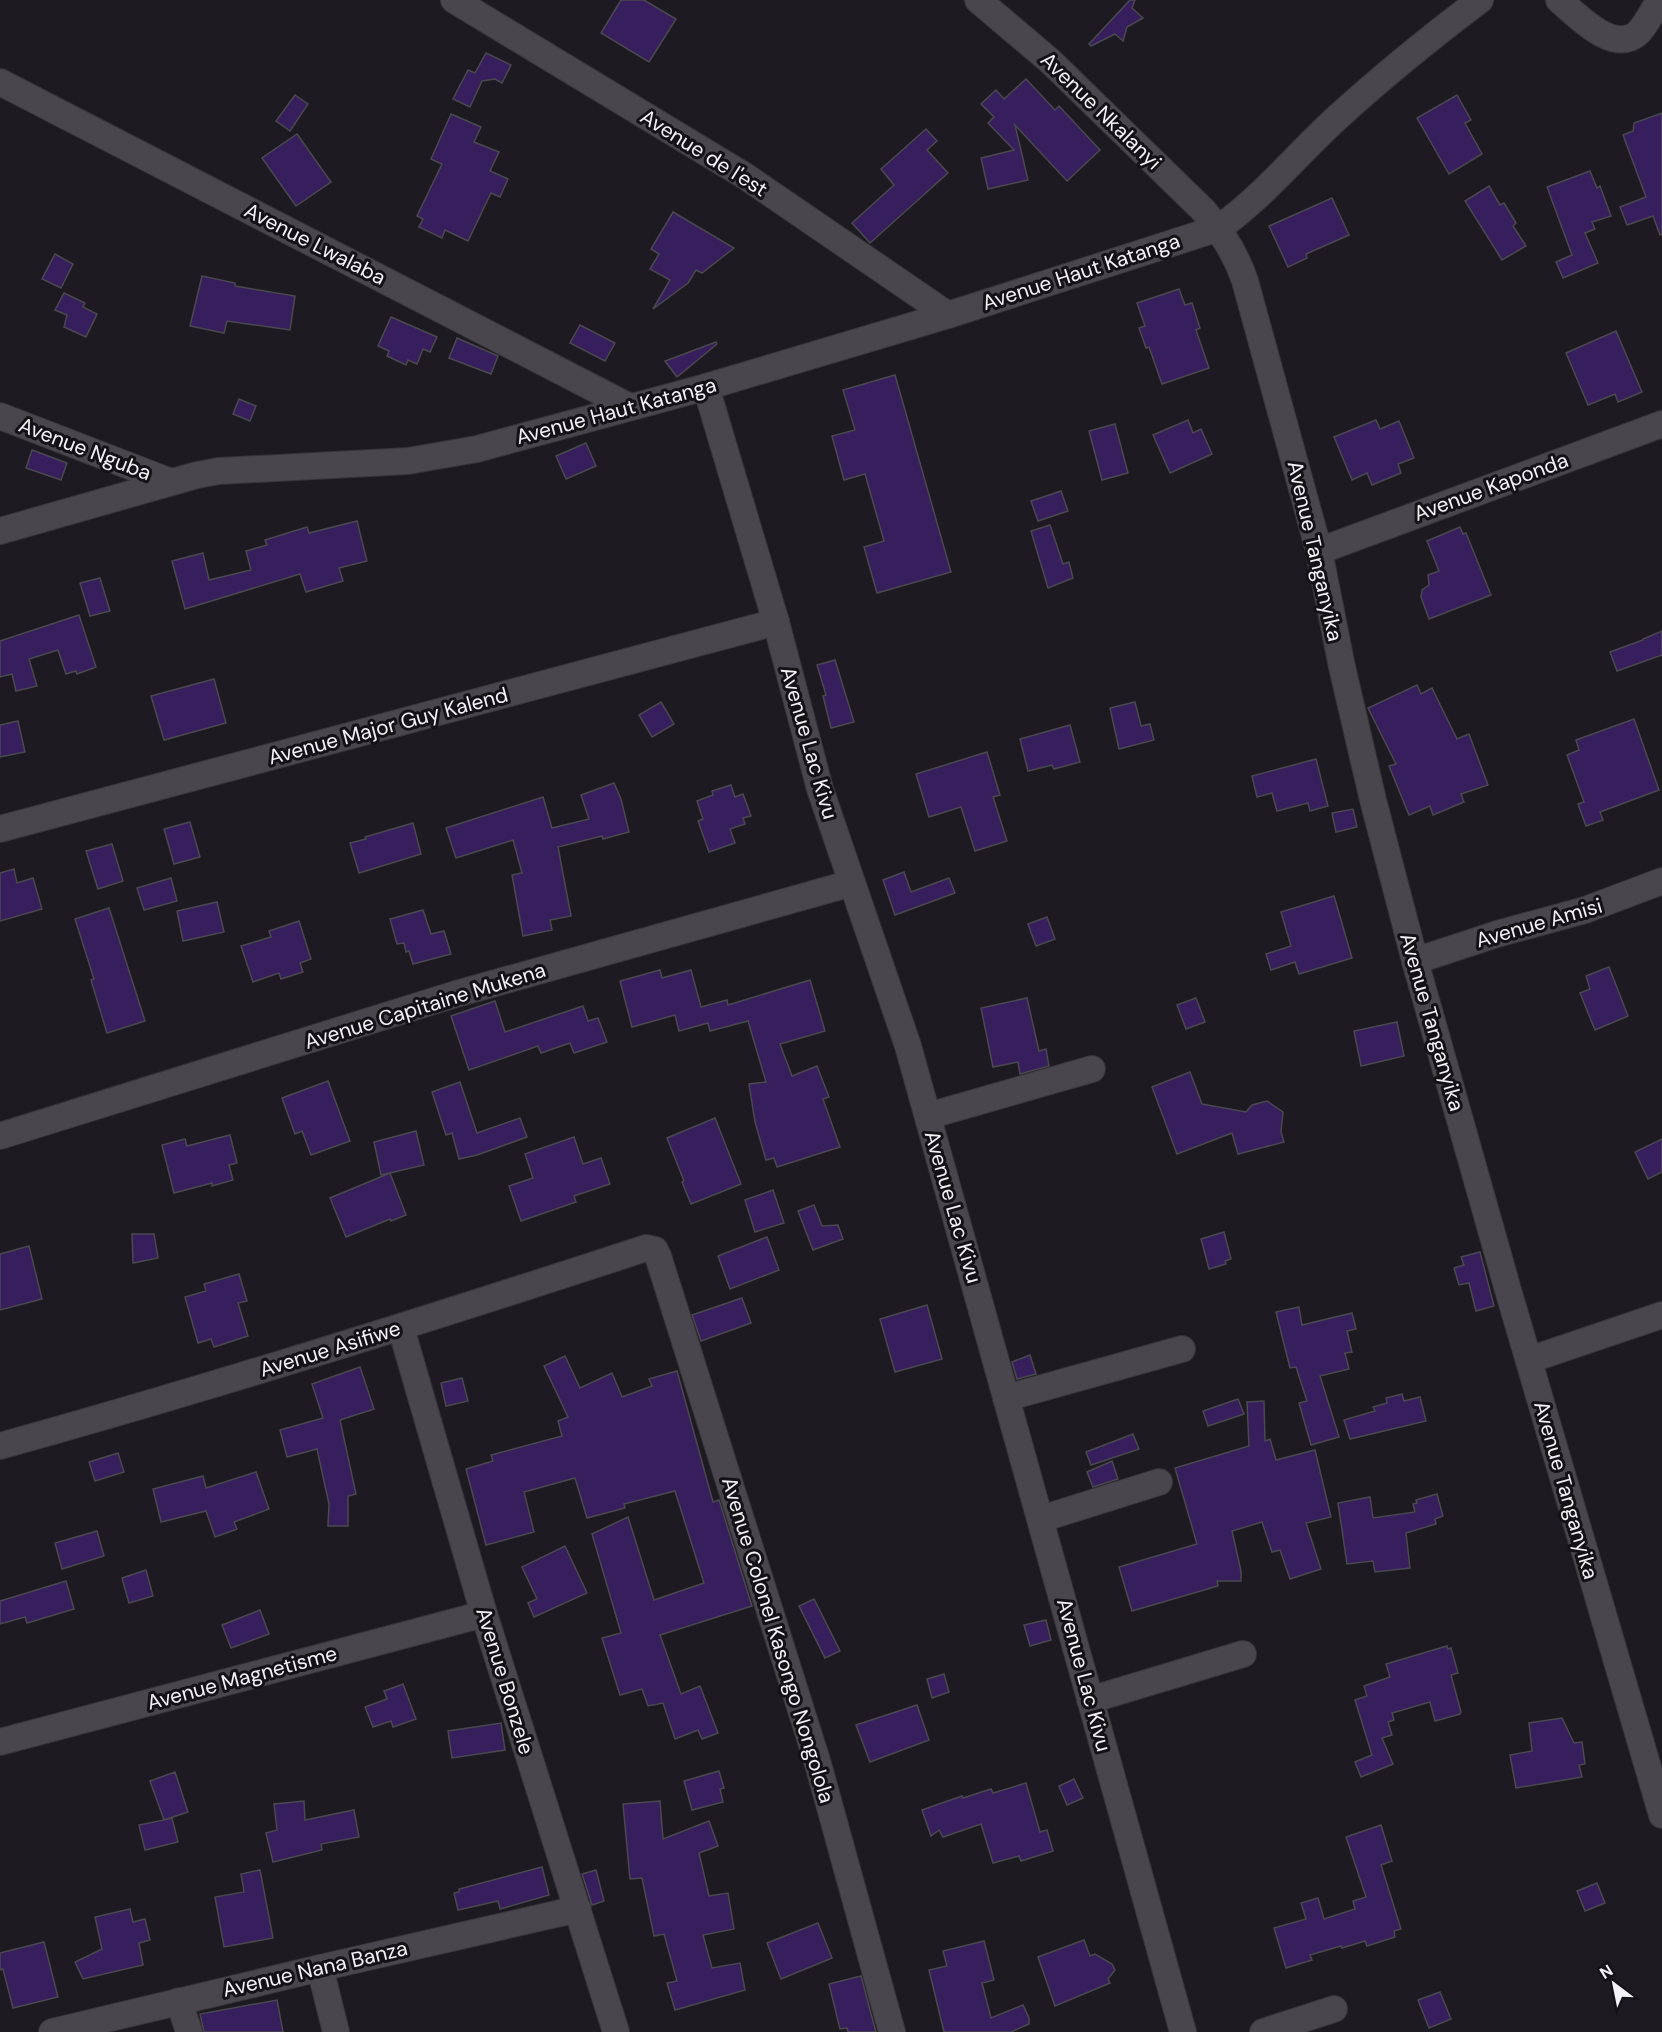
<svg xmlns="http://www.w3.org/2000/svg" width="1662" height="2032" viewBox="0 0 1662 2032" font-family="'DM Sans',sans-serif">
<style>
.building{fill:#371e5d;stroke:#4a494f;stroke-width:1.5}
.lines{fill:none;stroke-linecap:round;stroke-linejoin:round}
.minor-casing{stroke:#363539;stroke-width:28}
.minor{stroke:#49474d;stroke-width:26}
.labels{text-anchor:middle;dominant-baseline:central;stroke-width:6;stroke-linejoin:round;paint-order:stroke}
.street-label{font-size:21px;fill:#f3f2f6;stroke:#141217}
</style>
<rect width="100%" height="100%" fill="#1d1b21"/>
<g class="building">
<polygon points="621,0 644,0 676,19 649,62 601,33"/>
<polygon points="1130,0 1135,0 1132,8 1143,18 1127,27 1123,41 1115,34 1091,46 1089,44"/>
<polygon points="486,53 511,65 502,83 495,79 482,81 470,107 453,99 468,70 475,73"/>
<polygon points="1026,79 1055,110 1059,106 1100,150 1067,181 1015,125 1028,180 988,189 981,158 1014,150 988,123 994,117 981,104 996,90 1004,99"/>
<polygon points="295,95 308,104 290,131 276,121"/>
<polygon points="1457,95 1471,120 1465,123 1482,154 1449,174 1417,118"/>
<polygon points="1662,113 1662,234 1660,235 1653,216 1627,225 1620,207 1646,197 1623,135 1633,131 1634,123"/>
<polygon points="451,114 481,127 474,142 499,152 490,171 508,179 500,197 491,193 468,241 445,230 442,238 419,227 423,219 417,216 442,164 431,159"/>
<polygon points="926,129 937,141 927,150 948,173 870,243 852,223 894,185 881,169"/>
<polygon points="297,134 331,182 296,206 262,158"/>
<polygon points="1590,171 1597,188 1600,186 1611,216 1592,222 1595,229 1585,233 1598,263 1563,278 1556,262 1572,255 1547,187"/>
<polygon points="1489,186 1500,205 1504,203 1516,223 1513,226 1526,246 1502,260 1465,201"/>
<polygon points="1332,198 1349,235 1306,254 1307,258 1288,267 1269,226"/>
<polygon points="673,212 734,248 702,273 696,270 688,283 653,309 670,280 650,269 659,254 651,249"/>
<polygon points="55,254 73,264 61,288 42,279"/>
<polygon points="202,276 235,283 235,286 295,296 290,330 227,321 224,333 190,326"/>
<polygon points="1179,289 1185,305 1192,303 1200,328 1196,330 1209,368 1162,384 1149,347 1146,348 1139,328 1145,326 1137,303"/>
<polygon points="64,293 85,303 83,307 97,314 86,337 64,327 67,315 55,310"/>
<polygon points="391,317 437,337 430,352 423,349 417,364 408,360 406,365 387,356 389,351 378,346"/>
<polygon points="580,325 615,343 605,361 570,343"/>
<polygon points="1616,331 1642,392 1618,402 1615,394 1588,405 1566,353"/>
<polygon points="457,338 498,356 491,374 449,358"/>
<polygon points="716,342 717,344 677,377 665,361"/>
<polygon points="895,375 951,572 877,593 864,547 884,541 865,474 844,480 832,436 855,430 843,390"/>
<polygon points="239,399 256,406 250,421 233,414"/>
<polygon points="1188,420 1193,433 1201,429 1212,454 1170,473 1153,435"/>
<polygon points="1376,420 1380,429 1399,421 1414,458 1398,464 1401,473 1372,485 1367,473 1352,480 1334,437"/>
<polygon points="1115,424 1128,473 1102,480 1089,431"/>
<polygon points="586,443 596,466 566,479 556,456"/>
<polygon points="32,450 67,463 61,480 26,468"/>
<polygon points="1061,491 1068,511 1038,521 1031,501"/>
<polygon points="357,521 367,561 339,568 343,581 306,592 300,574 185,609 172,561 203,553 209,580 251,570 246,551 267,545 265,540 307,527 309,533"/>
<polygon points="1050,525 1063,564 1069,562 1073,578 1048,588 1031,531"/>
<polygon points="1460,527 1463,534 1466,533 1491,595 1429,619 1421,597 1422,590 1429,585 1428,575 1439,571 1427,541"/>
<polygon points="100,578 110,611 90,616 80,583"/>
<polygon points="79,615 96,667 77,674 76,671 66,674 58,650 29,659 37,686 16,691 12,674 0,677 0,641"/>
<polygon points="1662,631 1662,655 1617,671 1610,652 1643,640 1643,639"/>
<polygon points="835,660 854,722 831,728 823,696 826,695 817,665"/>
<polygon points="214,679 226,723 164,740 151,696"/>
<polygon points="1417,685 1421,694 1432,688 1457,739 1469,734 1488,785 1461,794 1464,802 1433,815 1430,806 1409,815 1389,766 1396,764 1368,708"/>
<polygon points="661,702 674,724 652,737 639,715"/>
<polygon points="1135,702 1141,726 1150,724 1154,740 1119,749 1110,708"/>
<polygon points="1634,719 1659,790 1600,812 1603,820 1586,826 1578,804 1584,802 1567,755 1579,750 1576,740"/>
<polygon points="18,721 25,752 0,757 0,725"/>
<polygon points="1070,725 1080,762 1054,769 1052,765 1028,771 1020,739"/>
<polygon points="987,752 1000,795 993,797 1007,841 975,851 961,807 929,817 916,774"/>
<polygon points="1316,759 1328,806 1310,811 1308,803 1277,811 1272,793 1257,797 1252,776"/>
<polygon points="614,783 621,799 629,832 603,839 602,836 558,847 571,916 550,920 552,930 523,936 512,875 522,873 513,840 456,858 446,828 543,797 552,828 589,819 581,795"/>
<polygon points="731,785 735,797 743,794 751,816 743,818 745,824 730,829 735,843 709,852 698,821 703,819 697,801 713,795 712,791"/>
<polygon points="1353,809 1357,827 1336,832 1332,813"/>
<polygon points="190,822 200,857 174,864 164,829"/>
<polygon points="413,823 421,854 359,873 350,843 366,839 365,837"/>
<polygon points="112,844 123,881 98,889 86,851"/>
<polygon points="14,869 17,883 33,878 42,909 0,921 0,873"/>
<polygon points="904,872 911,892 949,878 955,893 895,915 883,880"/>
<polygon points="171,878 177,901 144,910 137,888"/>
<polygon points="1334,896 1352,958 1299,974 1295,962 1271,970 1266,954 1291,946 1281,912"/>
<polygon points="217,902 224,932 183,941 177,911"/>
<polygon points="109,908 145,1021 107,1033 91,980 94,979 75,919"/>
<polygon points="423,910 431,934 444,931 451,954 413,964 409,951 406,952 404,943 397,944 390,919"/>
<polygon points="1047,917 1055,939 1036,946 1028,924"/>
<polygon points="299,921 311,959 300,963 303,972 281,979 279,973 253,982 241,946 271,937 269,931"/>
<polygon points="1609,967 1628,1016 1595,1030 1580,993 1590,989 1586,976"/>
<polygon points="660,970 662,978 691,970 701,1007 727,1000 728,1005 810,980 825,1031 780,1044 792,1076 817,1066 829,1097 823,1099 840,1147 777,1167 774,1158 766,1160 755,1122 749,1084 766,1082 748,1021 710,1031 708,1023 679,1031 675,1015 632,1027 620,981"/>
<polygon points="1027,998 1039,1051 1046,1049 1049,1066 1020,1074 1018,1062 993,1067 981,1008"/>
<polygon points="1196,998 1205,1022 1186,1029 1177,1005"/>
<polygon points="495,1001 505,1032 583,1006 588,1021 598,1018 607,1042 574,1053 570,1043 541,1053 538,1046 469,1070 451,1016"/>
<polygon points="1397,1022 1404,1056 1361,1066 1354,1031"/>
<polygon points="1190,1072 1202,1104 1246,1112 1252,1105 1267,1101 1283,1112 1281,1132 1284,1142 1238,1154 1232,1133 1177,1154 1152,1087"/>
<polygon points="328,1081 350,1141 311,1155 302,1131 295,1134 282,1098"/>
<polygon points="460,1082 477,1133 520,1118 527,1137 477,1155 459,1159 452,1133 446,1135 432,1092"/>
<polygon points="715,1118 741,1184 691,1204 682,1182 684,1181 667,1138"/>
<polygon points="416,1131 424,1165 381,1175 374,1142"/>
<polygon points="230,1135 237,1163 229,1165 233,1180 212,1186 212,1183 174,1193 162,1145 185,1139 187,1146"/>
<polygon points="574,1137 583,1164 601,1158 610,1184 574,1196 576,1202 521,1221 509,1186 533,1178 525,1154"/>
<polygon points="1662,1139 1662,1172 1648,1179 1635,1152"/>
<polygon points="390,1173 406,1215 391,1221 390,1219 346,1237 330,1198"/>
<polygon points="773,1190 784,1223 755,1232 745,1200"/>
<polygon points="814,1205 822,1226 838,1225 843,1239 813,1250 798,1211"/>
<polygon points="1224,1232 1231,1259 1225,1261 1226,1264 1209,1269 1201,1239"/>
<polygon points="132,1234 154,1234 158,1258 133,1263"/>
<polygon points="767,1237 779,1270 730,1289 718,1256"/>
<polygon points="29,1246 42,1299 0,1310 0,1254"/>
<polygon points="1480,1252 1494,1306 1476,1311 1469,1283 1459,1285 1454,1268 1464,1265 1461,1257"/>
<polygon points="239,1274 247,1301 238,1303 248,1336 214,1347 211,1339 198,1343 185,1297 206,1291 204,1284"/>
<polygon points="742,1298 751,1323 701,1341 692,1315"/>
<polygon points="927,1305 942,1359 895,1372 880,1319"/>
<polygon points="1299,1307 1302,1325 1352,1313 1356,1329 1347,1331 1352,1352 1345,1353 1349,1369 1320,1376 1339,1437 1311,1445 1299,1403 1307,1401 1296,1367 1290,1368 1276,1312"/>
<polygon points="1030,1355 1036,1374 1017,1379 1012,1362"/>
<polygon points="565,1356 580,1388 612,1373 622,1397 652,1386 649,1379 677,1371 713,1502 719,1500 752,1606 660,1635 681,1694 700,1686 718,1733 702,1739 698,1730 675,1739 663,1703 648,1706 642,1689 620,1695 602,1638 621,1633 592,1534 628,1517 654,1600 704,1583 675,1491 624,1504 625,1508 587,1518 575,1478 524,1492 534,1532 486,1545 466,1469 493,1461 491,1455 562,1436 558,1421 568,1417 544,1366"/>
<polygon points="360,1367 374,1409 340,1420 356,1494 348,1496 348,1526 328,1526 329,1504 317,1449 287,1457 280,1430 323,1418 312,1384"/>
<polygon points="462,1378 468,1401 446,1406 441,1383"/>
<polygon points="1402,1394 1404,1401 1420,1397 1426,1421 1350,1439 1344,1420 1375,1411 1373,1407 1387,1403 1386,1398"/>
<polygon points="1238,1399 1244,1414 1208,1426 1203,1411"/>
<polygon points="1264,1401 1265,1441 1270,1439 1276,1460 1315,1450 1331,1517 1306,1523 1321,1569 1290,1579 1280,1550 1272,1552 1262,1522 1232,1531 1241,1571 1241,1581 1217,1581 1218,1586 1132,1611 1119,1567 1197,1544 1175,1468 1249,1446 1247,1402"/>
<polygon points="1133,1434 1139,1449 1091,1465 1086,1452"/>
<polygon points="118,1453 124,1472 95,1481 89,1462"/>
<polygon points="1112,1461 1118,1479 1093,1487 1087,1472"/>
<polygon points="256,1472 269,1509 234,1522 237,1529 215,1537 206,1511 161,1522 153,1489 203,1476 206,1488"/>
<polygon points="1437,1494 1443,1516 1435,1519 1436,1524 1406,1533 1410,1568 1375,1572 1373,1561 1347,1564 1338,1503 1370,1497 1373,1518 1415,1512 1413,1504 1417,1503 1416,1500"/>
<polygon points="97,1531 104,1556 62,1569 55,1543"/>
<polygon points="565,1546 587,1593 534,1617 528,1603 537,1599 522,1567"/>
<polygon points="146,1570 153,1596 129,1603 122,1578"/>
<polygon points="66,1581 74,1609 27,1623 25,1617 0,1624 0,1601"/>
<polygon points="814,1599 840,1651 825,1658 799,1606"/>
<polygon points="260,1610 269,1634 231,1648 222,1625"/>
<polygon points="1046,1620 1051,1640 1030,1646 1024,1625"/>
<polygon points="1447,1646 1448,1649 1451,1648 1458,1673 1451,1675 1461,1712 1460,1714 1435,1721 1430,1702 1392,1713 1394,1720 1388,1722 1392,1735 1382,1738 1393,1764 1361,1777 1355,1762 1372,1755 1355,1700 1367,1696 1364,1686 1390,1677 1386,1664"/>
<polygon points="944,1674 949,1692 932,1698 927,1679"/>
<polygon points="403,1684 416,1719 393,1727 391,1721 373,1727 365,1707 387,1699 384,1691"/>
<polygon points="917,1705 929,1740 870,1762 856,1725"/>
<polygon points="1562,1718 1574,1743 1582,1742 1585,1764 1579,1765 1582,1777 1516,1788 1510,1755 1532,1751 1529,1723"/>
<polygon points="501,1723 505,1750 452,1758 448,1731"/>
<polygon points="719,1771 724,1788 720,1789 723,1802 692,1810 684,1781"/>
<polygon points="175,1772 188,1812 164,1820 172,1818 178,1842 145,1850 139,1825 164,1820 150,1781"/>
<polygon points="1074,1779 1083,1798 1067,1805 1059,1786"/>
<polygon points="1026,1783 1040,1832 1047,1830 1053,1851 1021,1861 1019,1856 993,1863 981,1824 943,1837 939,1830 931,1836 922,1810 962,1796 963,1798 991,1789 993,1793"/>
<polygon points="304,1801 305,1820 354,1810 359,1837 321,1844 322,1850 273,1862 266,1833 277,1830 274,1804"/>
<polygon points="660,1801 663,1839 709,1821 718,1846 699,1853 709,1896 728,1893 734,1929 703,1935 712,1968 740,1963 745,1990 675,2010 667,1983 677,1981 664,1934 654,1936 642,1878 630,1879 623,1804"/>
<polygon points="1381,1825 1392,1861 1381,1865 1401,1929 1394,1931 1395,1937 1367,1946 1365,1941 1342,1948 1341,1946 1310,1955 1312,1960 1286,1968 1274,1928 1306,1919 1301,1903 1318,1898 1324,1919 1355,1909 1353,1901 1366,1897 1346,1837"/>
<polygon points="542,1867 549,1895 500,1909 498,1901 458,1910 454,1893 459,1892 459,1889"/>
<polygon points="260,1870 273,1938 224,1947 215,1897 244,1892 241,1874"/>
<polygon points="596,1870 604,1901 592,1905 582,1874"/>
<polygon points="1597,1883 1605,1903 1585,1911 1577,1891"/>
<polygon points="130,1909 133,1922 145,1919 150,1940 139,1943 143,1965 83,1979 75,1962 102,1949 95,1917"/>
<polygon points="818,1923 832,1958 781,1979 767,1943"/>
<polygon points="1084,1940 1090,1956 1095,1954 1112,1964 1115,1970 1108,1979 1110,1983 1055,2006 1038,1957"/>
<polygon points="984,1941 994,1980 982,1983 991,2018 1023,2005 1029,2018 1029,2024 1011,2032 944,2032 929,1970 947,1966 943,1951"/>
<polygon points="44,1942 58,1997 13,2008 3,1969 0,1970 0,1953"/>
<polygon points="861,1976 870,2010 876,2032 848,2032 847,2028 840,2029 829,1984"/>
<polygon points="1440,1992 1451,2019 1429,2028 1418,2000"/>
<polygon points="277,2000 283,2032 204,2032 200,2014"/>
</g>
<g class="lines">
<defs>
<g id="minor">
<polyline points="454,0 745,176 948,315"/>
<path d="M978 0 1050 61 1203 210C1222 232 1236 254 1245 281L1319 551 1342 667 1373 800 1415 961 1508 1290 1662 1815"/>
<path d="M1559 0C1577 15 1614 56 1639 32 1647 23 1653 10 1660 0"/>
<polyline points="0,82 630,407"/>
<polyline points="706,387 776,622 820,789 908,1046 1183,2032"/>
<polyline points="0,416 171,482"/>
<path d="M0 531 197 475 219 471 408 461 477 449 706 387 948 315 1219 228C1263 197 1299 152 1339 116 1384 75 1431 37 1480 0"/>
<polyline points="1319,551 1662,424"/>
<polyline points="0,829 776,622"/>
<polyline points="1415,961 1497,934 1585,910 1662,881"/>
<polyline points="928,1116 1092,1069"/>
<polyline points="0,1136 456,994 852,883"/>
<polyline points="401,1328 484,1614 616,2032"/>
<polyline points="1529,1360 1662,1315"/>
<polyline points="1006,1398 1182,1349"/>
<path d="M0 1446C217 1386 432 1318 646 1248L655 1250 658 1256 818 1764 892 2032"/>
<polyline points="1041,1519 1159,1482"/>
<polyline points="1090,1700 1243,1654"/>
<polyline points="0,1742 484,1614"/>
<polyline points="320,1968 336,2032"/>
<polyline points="179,2001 189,2032"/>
<polyline points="52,2032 320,1968 578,1909"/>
<polyline points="1263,2032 1334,2009"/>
</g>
</defs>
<use href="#minor" class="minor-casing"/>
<use href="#minor" class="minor"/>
</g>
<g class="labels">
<g class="street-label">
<text transform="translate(1101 111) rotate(44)">Avenue Nkalanyi</text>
<text transform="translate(704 153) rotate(32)">Avenue de l'est</text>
<text transform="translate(315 244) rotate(27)">Avenue Lwalaba</text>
<text transform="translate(1081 272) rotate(-18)">Avenue Haut Katanga</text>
<text transform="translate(616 411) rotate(-15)">Avenue Haut Katanga</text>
<text transform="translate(85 449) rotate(21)">Avenue Nguba</text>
<text transform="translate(1491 487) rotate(-20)">Avenue Kaponda</text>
<text transform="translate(1315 551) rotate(77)">Avenue Tanganyika</text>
<text transform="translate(388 726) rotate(-15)">Avenue Major Guy Kalend</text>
<text transform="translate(809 743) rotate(74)">Avenue Lac Kivu</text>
<text transform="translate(1539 923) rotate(-16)">Avenue Amisi</text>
<text transform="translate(425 1006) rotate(-17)">Avenue Capitaine Mukena</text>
<text transform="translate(1432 1022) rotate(74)">Avenue Tanganyika</text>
<text transform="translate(953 1207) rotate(74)">Avenue Lac Kivu</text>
<text transform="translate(330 1349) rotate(-17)">Avenue Asifiwe</text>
<text transform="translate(1566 1490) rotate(74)">Avenue Tanganyika</text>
<text transform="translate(778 1640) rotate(73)">Avenue Colonel Kasongo Nongolola</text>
<text transform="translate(1084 1675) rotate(75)">Avenue Lac Kivu</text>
<text transform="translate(242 1678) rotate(-15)">Avenue Magnetisme</text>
<text transform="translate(505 1681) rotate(73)">Avenue Bonzele</text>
<text transform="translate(315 1969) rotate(-13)">Avenue Nana Banza</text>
</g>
</g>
<g transform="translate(1614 1984) rotate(328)" stroke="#141217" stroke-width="4.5" paint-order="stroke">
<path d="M0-4.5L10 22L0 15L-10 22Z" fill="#f3f2f6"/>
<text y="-9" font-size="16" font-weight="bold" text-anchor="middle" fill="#f3f2f6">N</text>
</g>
</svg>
